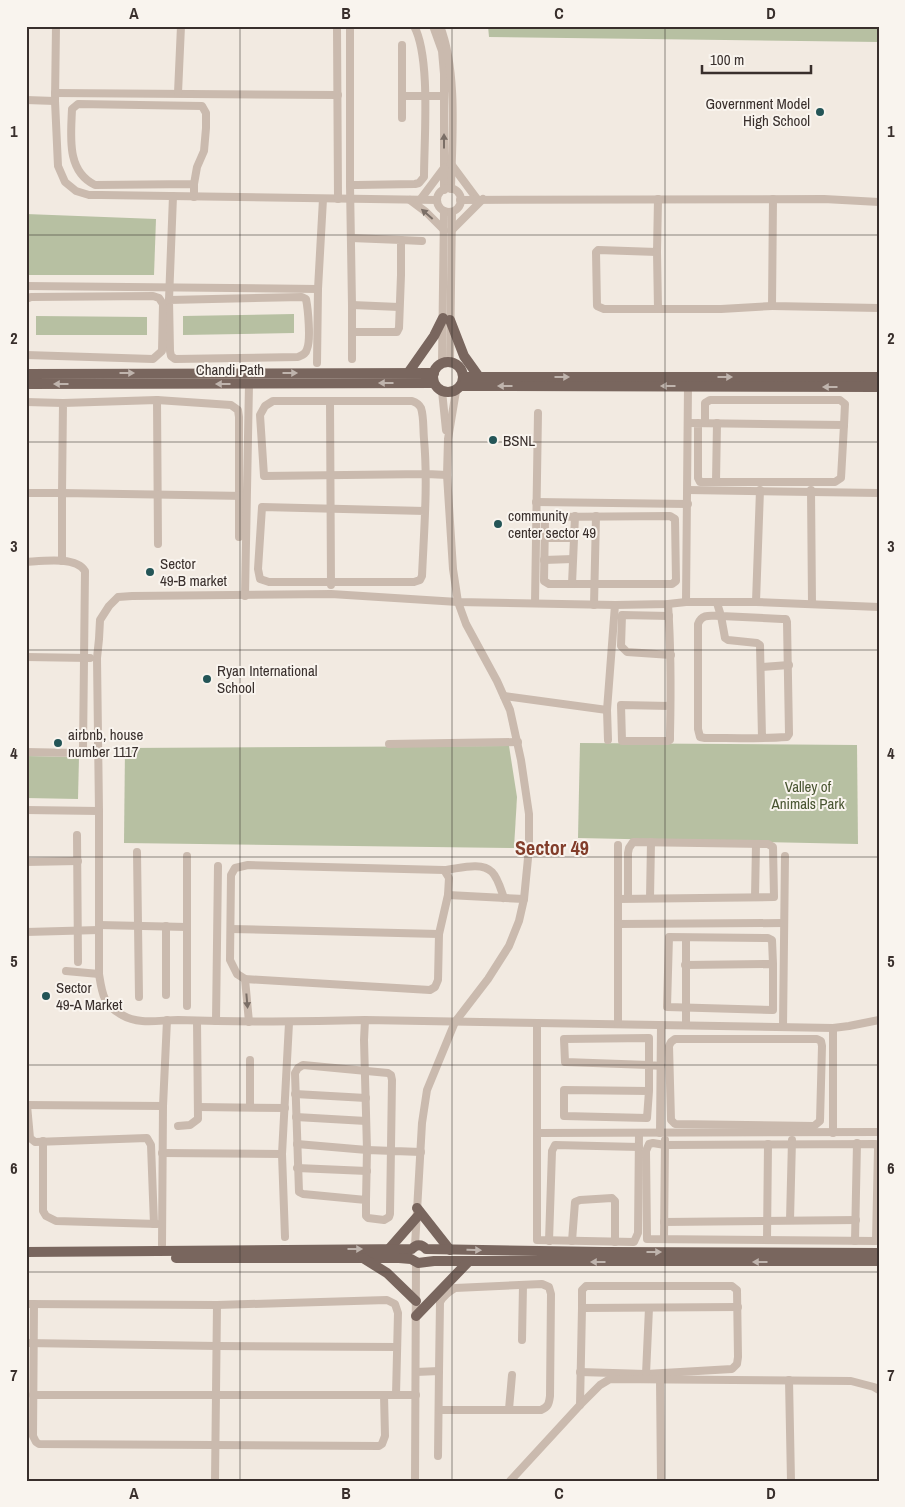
<svg xmlns="http://www.w3.org/2000/svg" width="905" height="1507" viewBox="0 0 905 1507" font-family="'Archivo Narrow',sans-serif">
<style>
.green{fill:#b7c0a2}
.lines{fill:none;stroke-linecap:round;stroke-linejoin:round}
.minor{stroke:#cabaae;stroke-width:8}
.major{stroke:#79665e;stroke-width:10}
.oneway{fill:#7a6e66}
.oneway2{fill:#bfb4ad}
.grid{fill:none;stroke:#392f2c;stroke-width:1;stroke-opacity:0.55}
.poi-dot{fill:#245557;stroke:#f9f4ee;stroke-width:2}
.labels{text-anchor:middle;dominant-baseline:central;stroke-width:4;stroke-linejoin:round;paint-order:stroke}
.poi-label{font-size:15px;fill:#392f2c;stroke:#f9f4ee;text-anchor:start}
.street-label{font-size:15px;fill:#392f2c;stroke:#f9f4ee}
.park-label{font-size:15px;fill:#495531;stroke:#f9f4ee}
.district-label{font-size:20px;font-weight:bold;fill:#823d2a;stroke:#f9f4ee}
.neatline{fill:none;stroke:#392f2c;stroke-width:2}
.grid-label{font-size:16px;text-anchor:middle;font-weight:bold;fill:#392f2c}
</style>
<rect width="100%" height="100%" fill="#f2eae1"/>
<g class="green">
<polygon points="488,26 879,26 879,42 489,37"/>
<polygon points="26,214 156,219 154,275 26,275"/>
<polygon points="294,314 294,333 183,335 183,316"/>
<polygon points="36,316 147,317 147,335 36,335"/>
<polygon points="580,743 857,745 858,844 578,838"/>
<polygon points="509,746 517,797 514,848 124,843 125,748"/>
<polygon points="26,756 79,757 78,799 26,798"/>
</g>
<g class="lines">
<g class="minor">
<polyline points="56,26 55,101 58,166 65,182 76,191 89,195 101,195 437,200"/>
<path d="M350 26V185H357L415 184 419 183 424 177C424 140 431 57 414 26"/>
<polyline points="433,26 442,51 444,74 444,190"/>
<path d="M440 26C458 73 452 139 451 189"/>
<polyline points="337,28 338,199"/>
<polyline points="55,93 338,95"/>
<polyline points="178,93 181,26"/>
<polyline points="402,96 444,96"/>
<polyline points="26,100 55,101"/>
<polyline points="402,118 402,45"/>
<polyline points="451,164 477,199"/>
<polyline points="350,185 352,305 352,359"/>
<circle cx="449" cy="200" r="12"/>
<path d="M194 197V184L95 185C66 171 71 136 72 109L78 104 202 106 206 113V128L204 151 197 167 194 184"/>
<polyline points="658,199 657,252 598,250 596,252 597,306 604,309 721,309 772,306"/>
<polyline points="773,199 772,306 879,308"/>
<polyline points="410,200 426,212 444,230"/>
<polyline points="420,200 444,168"/>
<polyline points="460,200 824,199 879,202"/>
<polyline points="451,231 483,199"/>
<polyline points="351,238 401,240 401,275 399,328 397,332 352,332"/>
<polyline points="401,240 422,241"/>
<polyline points="657,252 658,309"/>
<polyline points="26,286 318,289"/>
<path d="M302 297 306 299C308 309 311 340 307 349 306 354 302 355 298 357L175 359 171 356 170 351 169 300Z"/>
<polyline points="26,299 31,297 153,296 159,298 163,304 162,351 153,359 26,355"/>
<polyline points="169,300 173,196"/>
<polyline points="352,305 399,307"/>
<polyline points="450,362 452,212"/>
<polyline points="317,363 318,289 323,199"/>
<polyline points="442,363 444,211"/>
<polyline points="442,391 446,430"/>
<polyline points="157,400 158,544"/>
<polyline points="26,402 63,403"/>
<polyline points="330,402 331,585"/>
<polyline points="688,423 844,425 841,478 835,482 700,482 698,478 698,423"/>
<polyline points="705,423 705,403 710,400 840,400 845,404 844,425"/>
<polyline points="716,482 717,423"/>
<polyline points="688,490 879,493"/>
<polyline points="811,490 812,603"/>
<polyline points="26,493 62,493 63,403 157,400 231,405 238,410 239,417 239,537"/>
<polyline points="536,502 688,504"/>
<path d="M425 511 262 507 258 569 260 579 269 582H414L420 580 422 576C424 530 428 484 424 439 423 429 424 417 421 408 419 404 415 402 412 401H273L265 406 260 415 264 476 427 474 447 475"/>
<polygon points="670,516 675,519 676,581 672,584 549,584 544,581 545,520 548,517"/>
<polyline points="545,538 574,538"/>
<polyline points="544,560 573,559"/>
<polyline points="62,561 62,493 246,496"/>
<path d="M26 562C42 561 76 556 85 571L83 749 78 753 26 752"/>
<polyline points="572,584 575,516"/>
<polyline points="245,596 249,384"/>
<polyline points="686,602 688,386"/>
<polyline points="756,602 760,490"/>
<polyline points="535,603 538,413"/>
<path d="M717 603 721 616C711 616 702 613 698 624V729L700 737 705 738C732 738 760 739 787 737L789 734 787 622 786 619H782L721 616 725 638 728 640 757 643 760 645 762 738"/>
<path d="M668 604C671 648 671 691 670 734V740L668 741H622L621 705 670 706"/>
<polyline points="594,605 596,516"/>
<path d="M879 607 756 602H686L668 604 615 605 458 602 331 594 132 596 118 597 109 606 100 620 99 639 97 658 99 811V974C102 993 103 1005 122 1015 139 1025 159 1020 178 1020 241 1022 303 1022 365 1020L833 1028 849 1026 879 1020"/>
<polyline points="669,616 622,615 621,646 627,652 671,655"/>
<polyline points="26,657 90,658"/>
<polyline points="761,667 789,665"/>
<polyline points="504,696 607,710"/>
<polyline points="608,740 607,710 615,605"/>
<polyline points="389,744 518,742"/>
<polyline points="26,810 99,811"/>
<polyline points="77,835 78,962"/>
<polyline points="618,845 618,1024"/>
<polyline points="137,852 139,997"/>
<polyline points="26,862 78,861"/>
<polygon points="248,865 444,870 449,878 448,895 439,934 438,980 435,987 430,990 245,979 237,974 230,960 231,875 235,868"/>
<path d="M444 870C458 869 481 861 492 872 498 878 501 890 504 898"/>
<polyline points="448,895 524,899"/>
<polyline points="755,897 756,844"/>
<polyline points="650,898 651,842"/>
<polyline points="618,899 774,897 773,847 768,844 633,842 629,848 628,853 628,898"/>
<polyline points="618,924 784,923"/>
<polyline points="99,925 187,927"/>
<polyline points="231,929 439,934"/>
<polyline points="26,932 99,930"/>
<polyline points="686,938 686,1025"/>
<polyline points="685,965 773,964 773,1010 667,1007 669,937 768,938 772,940 773,964"/>
<polyline points="66,971 99,974"/>
<polyline points="245,979 249,1022"/>
<polyline points="166,995 166,926"/>
<polyline points="187,1006 187,856"/>
<polyline points="216,1021 218,866"/>
<polyline points="537,1023 537,1240 634,1242 638,1233 639,1133"/>
<polyline points="783,1027 785,856"/>
<polyline points="833,1028 833,1133"/>
<polygon points="675,1039 817,1039 821,1041 822,1046 820,1121 814,1126 675,1124 671,1120 669,1046 671,1042"/>
<polyline points="250,1060 250,1107"/>
<polyline points="649,1091 647,1118 564,1116 564,1090 649,1091 649,1038 564,1039 565,1062 649,1065 661,1066"/>
<polyline points="295,1094 366,1098"/>
<polyline points="26,1105 163,1106"/>
<polyline points="27,1105 30,1138 35,1142 147,1138 151,1145 154,1224"/>
<polyline points="198,1107 285,1108"/>
<polyline points="296,1117 366,1121"/>
<polyline points="178,1126 190,1125 198,1119 197,1021"/>
<polyline points="538,1133 879,1132"/>
<polyline points="660,1133 661,1025"/>
<polyline points="43,1141 43,1211 46,1216 56,1221 157,1224"/>
<polygon points="653,1143 665,1145 876,1144 878,1148 876,1241 647,1239 646,1151 649,1144"/>
<polyline points="297,1144 367,1150 364,1040 365,1020"/>
<polyline points="162,1153 282,1154"/>
<polyline points="297,1168 367,1171"/>
<polyline points="366,1200 366,1216 368,1218 384,1220 389,1217 390,1214 392,1080 391,1075 388,1073 303,1065 298,1068 295,1073 299,1192 303,1194 366,1200 367,1150 421,1152"/>
<polyline points="790,1220 792,1140"/>
<polyline points="664,1222 856,1220"/>
<polyline points="285,1237 282,1154 289,1023"/>
<polyline points="664,1239 665,1140"/>
<polyline points="767,1240 768,1144"/>
<polyline points="549,1241 552,1151 555,1145 639,1147"/>
<polyline points="572,1241 575,1202 580,1200 612,1198 615,1201 615,1242"/>
<polyline points="855,1241 857,1143"/>
<polyline points="162,1245 163,1106 167,1020"/>
<polyline points="415,1246 422,1123 427,1090 455,1022 488,979 509,946 519,921 524,899 529,848 529,814 521,760 510,710 497,681 466,624 458,602 453,569 447,475 448,439 456,391"/>
<polyline points="26,1304 217,1305 387,1300 395,1304 398,1313 396,1395"/>
<polyline points="34,1304 33,1436 36,1442 39,1444 379,1446 382,1444 385,1436 384,1395"/>
<polyline points="522,1340 523,1285"/>
<polyline points="26,1343 217,1346 397,1347"/>
<polyline points="416,1372 439,1371 438,1456"/>
<polyline points="580,1372 646,1374 732,1369 737,1364 738,1357 737,1290 732,1286 586,1286 582,1290 582,1308"/>
<polyline points="646,1374 649,1308"/>
<polyline points="660,1380 661,1481"/>
<polyline points="789,1380 791,1481"/>
<polyline points="33,1395 416,1395"/>
<polyline points="580,1405 582,1308 738,1307"/>
<polyline points="509,1409 512,1375"/>
<path d="M439 1410H541C548 1407 549 1404 550 1396L551 1294 549 1287 542 1284 455 1288C448 1292 444 1295 440 1302L439 1371"/>
<polyline points="215,1481 217,1305"/>
<polyline points="415,1481 416,1262"/>
<polyline points="510,1481 580,1405 600,1385 610,1379 851,1381 874,1387 879,1390"/>
</g>
<g class="major">
<polyline points="450,320 464,356 479,377"/>
<circle cx="448" cy="377" r="15"/>
<polyline points="408,373 434,336 443,318"/>
<polyline points="26,374 434,373"/>
<polyline points="464,377 879,377"/>
<polyline points="26,384 434,383"/>
<polyline points="461,386 879,387"/>
<polyline points="417,1208 450,1250"/>
<polyline points="389,1249 417,1217"/>
<path d="M26 1252 412 1249C416 1244 422 1244 426 1249L603 1252 879 1253"/>
<polyline points="176,1258 399,1258 411,1259 418,1263 434,1261 879,1261"/>
<polyline points="363,1258 387,1273 416,1301"/>
<polyline points="416,1316 469,1261"/>
</g>
</g>
<defs><path id="oneway-solid" d="M-6-.8H1V-3.2L6.5 0L1 3.2V.8H-6Z" transform="scale(1.25)"/></defs>
<g class="oneway">
<use href="#oneway-solid" transform="translate(444 141) rotate(-90)"/>
<use href="#oneway-solid" transform="translate(427 214) rotate(-139)"/>
<use href="#oneway-solid" transform="translate(247 1001) rotate(85)"/>
</g>
<g class="oneway2">
<use href="#oneway-solid" transform="translate(127 373)"/>
<use href="#oneway-solid" transform="translate(290 373)"/>
<use href="#oneway-solid" transform="translate(562 377)"/>
<use href="#oneway-solid" transform="translate(725 377)"/>
<use href="#oneway-solid" transform="translate(386 383) rotate(180)"/>
<use href="#oneway-solid" transform="translate(61 384) rotate(-180)"/>
<use href="#oneway-solid" transform="translate(223 384) rotate(-180)"/>
<use href="#oneway-solid" transform="translate(505 386) rotate(-180)"/>
<use href="#oneway-solid" transform="translate(668 386) rotate(-180)"/>
<use href="#oneway-solid" transform="translate(830 387) rotate(-180)"/>
<use href="#oneway-solid" transform="translate(355 1249)"/>
<use href="#oneway-solid" transform="translate(474 1250) rotate(1)"/>
<use href="#oneway-solid" transform="translate(654 1252)"/>
<use href="#oneway-solid" transform="translate(598 1262) rotate(180)"/>
<use href="#oneway-solid" transform="translate(760 1262) rotate(180)"/>
</g>
<path class="grid" d="M240 26V1481M452 26V1481M665 26V1481M26 235H879M26 442H879M26 650H879M26 857H879M26 1065H879M26 1272H879"/>
<g class="poi-dot">
<circle cx="820" cy="112" r="5"/>
<circle cx="493" cy="440" r="5"/>
<circle cx="498" cy="524" r="5"/>
<circle cx="150" cy="572" r="5"/>
<circle cx="207" cy="679" r="5"/>
<circle cx="58" cy="743" r="5"/>
<circle cx="46" cy="996" r="5"/>
</g>
<g class="labels">
<g class="poi-label">
<text x="810" y="103" text-anchor="end">Government Model<tspan x="810" dy="17">High School</tspan></text>
<text x="503" y="440">BSNL</text>
<text x="508" y="515">community<tspan x="508" dy="17">center sector 49</tspan></text>
<text x="160" y="563">Sector<tspan x="160" dy="17">49-B market</tspan></text>
<text x="217" y="670">Ryan International<tspan x="217" dy="17">School</tspan></text>
<text x="68" y="734">airbnb, house<tspan x="68" dy="17">number 1117</tspan></text>
<text x="56" y="987">Sector<tspan x="56" dy="17">49-A Market</tspan></text>
</g>
<g class="street-label">
<text x="230" y="369">Chandi Path</text>
</g>
<g class="park-label">
<text x="808" y="786">Valley of<tspan x="808" dy="17">Animals Park</tspan></text>
</g>
<g class="district-label">
<text x="552" y="847">Sector 49</text>
</g>
</g>
<rect width="905" height="1507" fill="none" stroke="#f9f4ee" stroke-width="55"/>
<path d="M702 65v8h109v-8" fill="none" stroke="#392f2c" stroke-width="2.5"/>
<text x="710" y="65" font-size="15" fill="#392f2c" stroke="#f9f4ee" stroke-width="4" paint-order="stroke">100 m</text>
<rect x="28" y="28" width="850" height="1452" class="neatline"/>
<g class="grid-label">
<text x="134" y="19">A</text>
<text x="346" y="19">B</text>
<text x="559" y="19">C</text>
<text x="771" y="19">D</text>
<text x="14" y="137">1</text>
<text x="891" y="137">1</text>
<text x="14" y="344">2</text>
<text x="891" y="344">2</text>
<text x="14" y="552">3</text>
<text x="891" y="552">3</text>
<text x="14" y="759">4</text>
<text x="891" y="759">4</text>
<text x="14" y="967">5</text>
<text x="891" y="967">5</text>
<text x="14" y="1174">6</text>
<text x="891" y="1174">6</text>
<text x="14" y="1381">7</text>
<text x="891" y="1381">7</text>
<text x="134" y="1499">A</text>
<text x="346" y="1499">B</text>
<text x="559" y="1499">C</text>
<text x="771" y="1499">D</text>
</g>
</svg>
